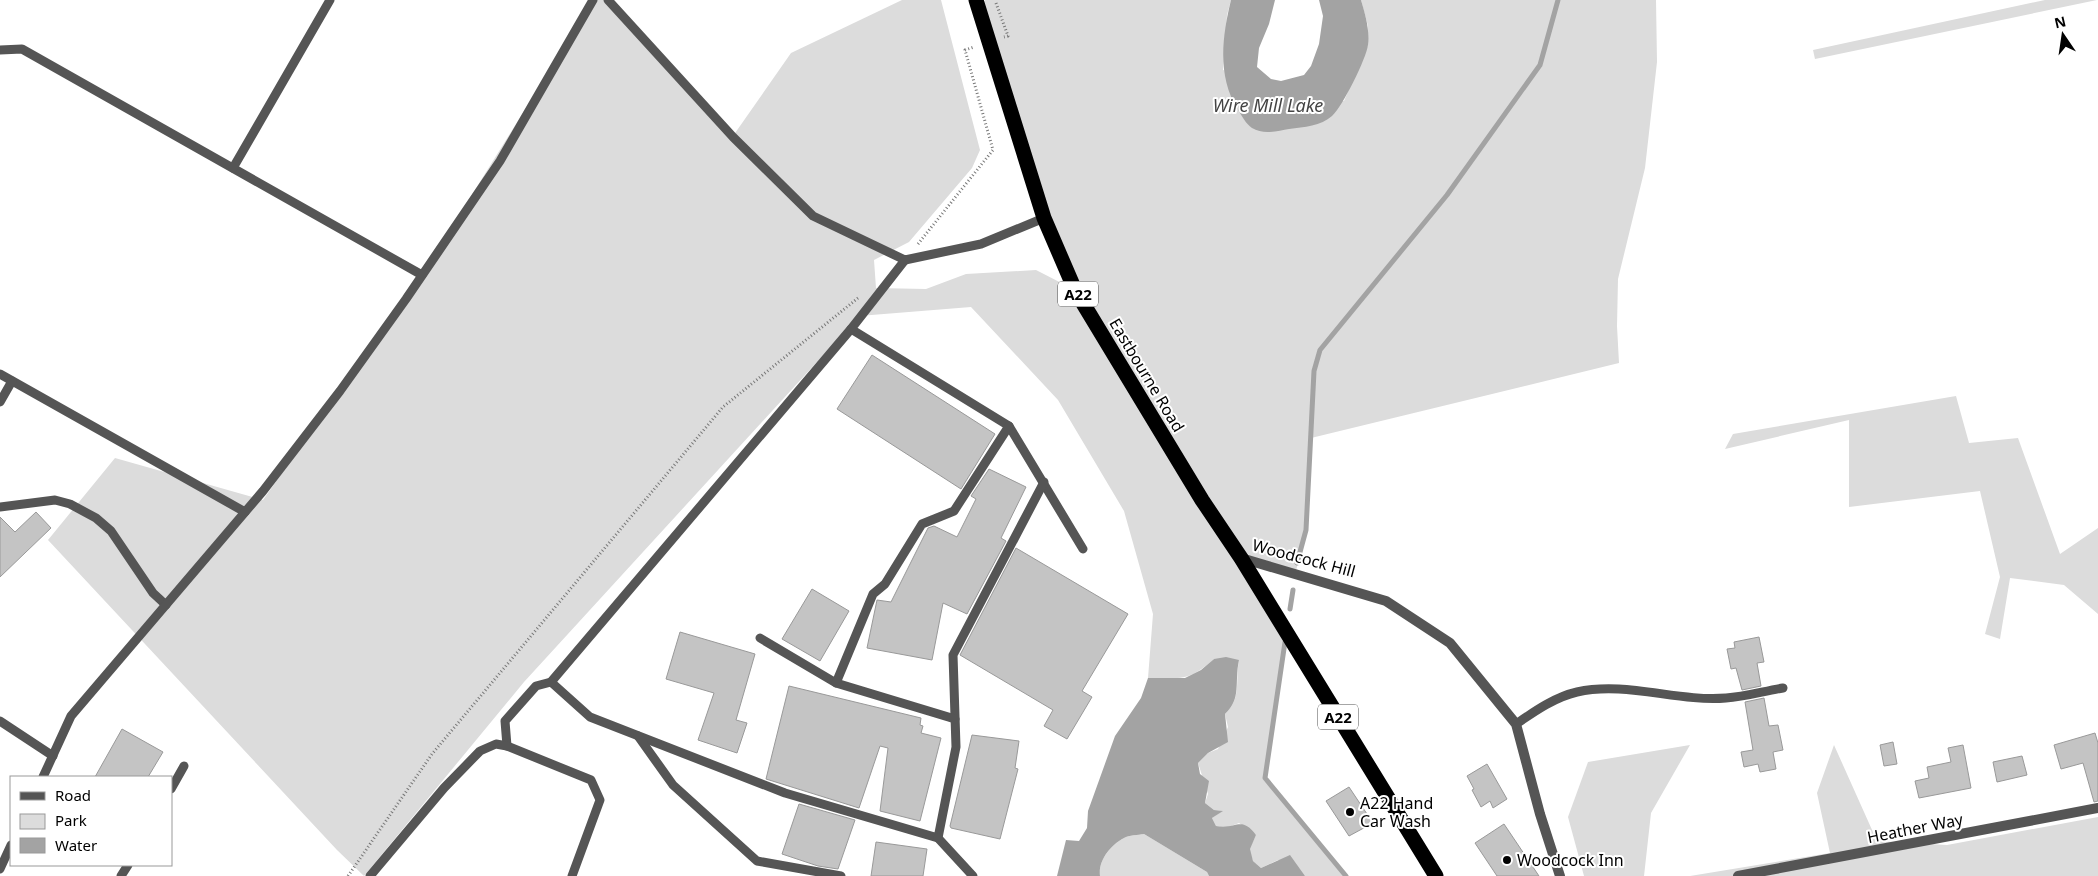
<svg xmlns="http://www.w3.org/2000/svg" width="2098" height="876" viewBox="0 0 2098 876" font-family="'Noto Sans',sans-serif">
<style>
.green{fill:#dcdcdc}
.water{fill:#a3a3a3}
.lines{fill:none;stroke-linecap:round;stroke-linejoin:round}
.stream{stroke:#a3a3a3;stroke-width:5}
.building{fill:#c4c4c4;stroke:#999}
.path{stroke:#777;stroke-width:3;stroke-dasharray:1 2.5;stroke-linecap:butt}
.lane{stroke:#555;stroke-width:9}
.street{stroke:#555;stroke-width:10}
.highway{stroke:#000;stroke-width:15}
.poi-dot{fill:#000;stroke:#fff;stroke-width:2}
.labels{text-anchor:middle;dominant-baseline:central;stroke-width:4;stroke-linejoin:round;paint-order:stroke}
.shield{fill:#fff;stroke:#4c4c4c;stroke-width:1}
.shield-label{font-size:15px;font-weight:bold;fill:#000}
.street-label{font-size:16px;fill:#000;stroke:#fff}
.poi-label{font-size:16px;fill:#000;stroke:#fff;text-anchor:start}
.water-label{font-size:18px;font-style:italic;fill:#444;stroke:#fff}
</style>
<rect width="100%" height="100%" fill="#fff"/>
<g class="green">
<path d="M593 0H608L733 136 791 53 902 0H941L980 150 972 168 909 242 874 260 876 288 926 289 966 274 1036 270 1075 290 980 10 985 0H1231L1227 15 1223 70 1344 101 1368 45V26L1361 0H1656L1657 62 1645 168 1618 279 1617 326 1619 363 1311 438 1306 530 1295 575 1242 558 1285 642 1265 778 1346 876H1305L1278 860 1261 868 1253 861 1249 849 1256 835 1239 823 1226 828 1216 826 1212 818 1222 811 1214 810 1205 803 1208 794 1198 763 1208 753 1218 749 1228 727 1225 714C1242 698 1235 682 1239 660L1214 659C1188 682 1181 678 1148 678L1153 614 1124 511 1058 400 971 307 859 316 524 682 364 876 337 850 48 540 115 458 263 500 422 275Z"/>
<polygon points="2045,0 2097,0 1815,59 1813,50"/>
<polygon points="1956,396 1969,443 2018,438 2060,554 2098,528 2098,614 2064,585 2010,578 2000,639 1985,634 2000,577 1980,491 1849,507 1849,420 1725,449 1733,434"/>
<polygon points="1690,745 1651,813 1644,876 1584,876 1568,817 1588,762"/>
<polygon points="1834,745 1877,841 1947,845 2098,817 2098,876 1690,876 1830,853 1817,793"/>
<path d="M1144 834 1207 872 1209 876H1100C1098 860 1111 845 1124 838 1129 835 1138 835 1144 834Z"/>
</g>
<g class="water">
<path d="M1231 0H1275L1269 24 1259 48 1257 67 1271 79 1281 81 1304 75 1311 66 1319 44 1323 16 1319 0H1361C1365 14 1370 30 1368 45 1366 59 1343 106 1332 116 1321 126 1304 127 1289 129 1278 131 1263 135 1252 128 1246 124 1242 116 1238 110 1217 77 1222 37 1231 0Z"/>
<path d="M1226 657 1239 660C1234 683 1242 698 1225 714L1228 742 1208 753 1198 763 1200 774 1209 781 1205 803 1214 810 1223 811 1212 818 1216 826C1236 830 1241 815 1256 835L1250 849 1253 861 1261 868 1290 855 1305 876H1209L1207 872 1144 834C1138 835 1129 835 1124 838 1111 845 1098 860 1100 876H1057L1066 840 1079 841 1087 828 1088 811 1115 736 1141 698 1148 678H1185L1201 670 1214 659Z"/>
</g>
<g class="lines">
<g class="stream">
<polyline points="1297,563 1306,530 1314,371 1320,350 1447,195 1540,65 1558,0"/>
<polyline points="1290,609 1293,590"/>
<polyline points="1285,642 1265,778 1346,876"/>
</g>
</g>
<g class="building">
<polygon points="872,355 995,434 961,489 837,409"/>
<polygon points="989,469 1026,487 1001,538 1006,541 967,614 943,603 932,660 867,648 877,600 891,602 928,528 934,526 957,537 976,499 971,496"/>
<polygon points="36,512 51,528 0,577 0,517 15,532"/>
<polygon points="1016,548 1128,614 1082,691 1092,697 1067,739 1044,726 1053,710 960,655"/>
<polygon points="812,589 849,611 820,661 782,639"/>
<polygon points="680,632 755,654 736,720 747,723 737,753 698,740 714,693 666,679"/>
<polygon points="1759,637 1764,662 1757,663 1761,686 1742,690 1736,668 1731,669 1727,649 1735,648 1734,642"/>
<polygon points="789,686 921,718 920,725 923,726 921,733 941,738 920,821 880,811 888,748 880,746 859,808 766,779"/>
<polygon points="1764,698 1769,726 1778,725 1783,750 1773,752 1776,769 1760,772 1758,764 1744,767 1741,752 1753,750 1745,702"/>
<polygon points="122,729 163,752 148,777 95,777"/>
<polygon points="2095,733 2098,743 2098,801 2094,802 2083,763 2061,769 2054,745"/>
<polygon points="972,735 1019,741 1015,768 1018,769 1000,839 951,828 950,826"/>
<polygon points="1893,742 1897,764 1884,766 1880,745"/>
<polygon points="1963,745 1971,788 1919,798 1915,781 1929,778 1927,767 1951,762 1948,748"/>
<polygon points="2022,756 2027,775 1997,782 1993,762"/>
<polygon points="1487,764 1507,799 1493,808 1490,801 1481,807 1472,790 1474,789 1467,776"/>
<polygon points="1349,787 1373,823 1349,836 1326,801"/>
<polygon points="799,804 855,820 838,869 818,866 782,854"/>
<polygon points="1504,824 1539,876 1497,876 1475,843"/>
<polygon points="876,842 927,849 923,876 871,876"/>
</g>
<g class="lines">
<g class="path">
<polyline points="996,3 1008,36 1004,37"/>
<polyline points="918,244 993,150 965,50 974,47"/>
<polyline points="348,876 432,754 723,407 858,298"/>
</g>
<g class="lane">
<polyline points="608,0 733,137 813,216 905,260 981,244 1044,218"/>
<polyline points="0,50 22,49 422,275"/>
<polyline points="233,168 330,0"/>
<polyline points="905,260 851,329 1009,426 1083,549"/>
<polyline points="851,329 551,682 590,717 785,793 938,838 956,747 953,655 1044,482"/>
<polyline points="0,374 245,512"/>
<polyline points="0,402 12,381"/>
<polyline points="0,507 55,500 70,504 96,518 111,531 153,593 166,605"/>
<polyline points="760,638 836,683"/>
<polyline points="955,719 836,683 873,594 885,584 922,524 954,511 1009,426"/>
<polyline points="0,721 53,756"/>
<path d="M1516 724C1535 711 1555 697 1577 692 1626 681 1677 702 1726 698 1745 697 1764 691 1783 688"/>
<polyline points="638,736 673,785 757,861 841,876"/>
<polyline points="507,746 505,721 536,686 551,682"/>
<polyline points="43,777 71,716 263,491 340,391 406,299 500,161 593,0"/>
<polyline points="171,789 184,766"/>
<polyline points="938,838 973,876"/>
<polyline points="0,869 11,845"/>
<polyline points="121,876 128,865"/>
<polyline points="370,876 444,788 480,751 496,744 507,746 591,780 600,800 572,876"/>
</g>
<g class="street">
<polyline points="1241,558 1386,601 1450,643 1516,724 1540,814 1560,876"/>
<polyline points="1738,876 2098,808"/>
</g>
<polyline class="highway" points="976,0 1044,218 1075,290 1202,500 1241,558 1436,876"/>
</g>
<g class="poi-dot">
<circle cx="1350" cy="812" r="5"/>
<circle cx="1507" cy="860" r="5"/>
</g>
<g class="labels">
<g class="shield">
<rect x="1058" y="281.5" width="40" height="25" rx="4"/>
<rect x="1318" y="704.5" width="40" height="25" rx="4"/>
</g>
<g class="shield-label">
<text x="1078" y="294">A22</text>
<text x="1338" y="717">A22</text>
</g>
<g class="street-label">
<text transform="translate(1147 375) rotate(59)">Eastbourne Road</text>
<text transform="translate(1304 558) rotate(15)">Woodcock Hill</text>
<text transform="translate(1915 828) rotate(-11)">Heather Way</text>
</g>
<g class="poi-label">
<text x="1360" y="803">A22 Hand<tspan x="1360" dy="18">Car Wash</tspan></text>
<text x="1517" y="860">Woodcock Inn</text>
</g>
<g class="water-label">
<text x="1268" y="105">Wire Mill Lake</text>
</g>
</g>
<rect x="10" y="776" width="162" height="90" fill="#ffffff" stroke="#999999"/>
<rect x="20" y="792" width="25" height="8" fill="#555555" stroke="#999999"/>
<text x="55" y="801" font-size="15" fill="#000000">Road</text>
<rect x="20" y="814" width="25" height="15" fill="#dcdcdc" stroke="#999999"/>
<text x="55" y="826" font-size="15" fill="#000000">Park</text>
<rect x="20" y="838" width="25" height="15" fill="#a3a3a3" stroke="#999999"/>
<text x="55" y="851" font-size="15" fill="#000000">Water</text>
<g transform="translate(2063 35) rotate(347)" stroke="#ffffff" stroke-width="4" paint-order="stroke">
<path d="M0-4L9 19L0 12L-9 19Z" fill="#000000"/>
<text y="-8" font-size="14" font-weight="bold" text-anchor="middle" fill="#000000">N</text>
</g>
</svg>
